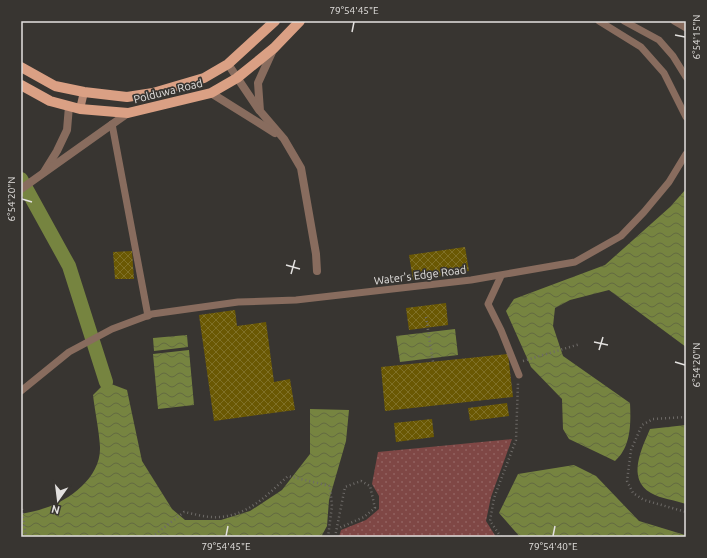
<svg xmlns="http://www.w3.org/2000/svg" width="707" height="558" viewBox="0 0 707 558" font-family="Ubuntu,sans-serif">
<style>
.park{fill:url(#park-dots)}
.water{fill:url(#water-waves)}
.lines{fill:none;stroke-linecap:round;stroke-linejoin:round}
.canal{stroke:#768440;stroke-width:14}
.building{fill:url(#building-cross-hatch)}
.path{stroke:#6e6b68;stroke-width:2.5;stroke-dasharray:1 3;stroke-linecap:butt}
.lane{stroke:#886c5e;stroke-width:7}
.street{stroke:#886c5e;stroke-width:8}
.secondary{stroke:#b78974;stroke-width:8}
.primary{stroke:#daa084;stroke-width:10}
.ticks{fill:none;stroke:#e3e1df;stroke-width:1.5}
.labels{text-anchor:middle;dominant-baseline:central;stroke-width:3.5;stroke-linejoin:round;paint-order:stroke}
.street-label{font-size:11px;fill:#e3e1df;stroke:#383531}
.neatline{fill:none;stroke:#e3e1df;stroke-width:1.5}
.ticks-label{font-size:10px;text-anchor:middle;fill:#e3e1df}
</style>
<defs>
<pattern id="park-dots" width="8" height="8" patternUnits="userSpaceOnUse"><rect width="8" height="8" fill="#7f4745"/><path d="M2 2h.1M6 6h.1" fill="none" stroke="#91615f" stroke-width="1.8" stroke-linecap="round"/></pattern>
<pattern id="water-waves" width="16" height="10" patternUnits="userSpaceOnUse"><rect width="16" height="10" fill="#768440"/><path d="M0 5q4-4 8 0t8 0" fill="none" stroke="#626a41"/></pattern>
<pattern id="building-cross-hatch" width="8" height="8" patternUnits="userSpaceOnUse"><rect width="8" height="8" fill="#6a5803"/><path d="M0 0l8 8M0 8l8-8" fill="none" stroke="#7f7027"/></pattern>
</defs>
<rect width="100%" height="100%" fill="#383531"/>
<polygon class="park" points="512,439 491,497 486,521 496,537 339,537 341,530 366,520 379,509 379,496 372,484 378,452"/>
<g class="water">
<path d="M686 189V347L609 290 570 300 555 308 553 326 563 356 630 403C631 424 631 447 615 461L569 439 563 429 562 399 531 367 506 311 514 299 605 265 670 207Z"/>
<polygon points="455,329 458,355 400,362 396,336"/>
<polygon points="187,335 188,347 154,351 153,338"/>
<polygon points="189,350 194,405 158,409 153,354"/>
<path d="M106 382 127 390 142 461 172 509 185 520H221L250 511 282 490 310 454V409L349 410 346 441 329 500 327 526 321 537H21V514C29 512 37 511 45 508 70 500 101 477 100 447 99 430 95 412 93 395Z"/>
<path d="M686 425V504C675 500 661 499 651 493 626 479 642 448 650 429Z"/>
<polygon points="574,465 596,476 639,521 685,535 684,537 520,537 499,513 518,474"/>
</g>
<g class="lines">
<polyline class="canal" points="21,179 69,266 106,382"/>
</g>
<g class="building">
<polygon points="465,247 469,271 413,280 409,255"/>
<polygon points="132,251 134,279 115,279 113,252"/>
<polygon points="446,303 448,325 409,330 406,308"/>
<polygon points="235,310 237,326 266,322 274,382 290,379 295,410 214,421 199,315"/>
<polygon points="508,354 513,397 385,411 381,367"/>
<polygon points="507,403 509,416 470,421 468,408"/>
<polygon points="432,419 434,437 396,442 394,423"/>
</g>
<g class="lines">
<g class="path">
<polyline points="426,317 433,362"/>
<polyline points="523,361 580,344"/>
<polyline points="686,417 653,419 642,425 631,450 627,481 633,493 644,500 686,512"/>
<polyline points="22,509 26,537"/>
<path d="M152 537 184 512C195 514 207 518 218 517 248 516 267 495 288 476L330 486 332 506 328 537"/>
<polyline points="335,537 345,487 361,481 370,486 375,508 364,517 339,528"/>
<polyline points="501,537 490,521 494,498 516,440 518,383"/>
</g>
<g class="lane">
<polyline points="599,21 641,47 664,73 686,117"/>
<polyline points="624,21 659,40 673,56 686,77"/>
<polyline points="674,21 686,28"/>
<polyline points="112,124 148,316"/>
<polyline points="501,276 488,304 501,330 519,375"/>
<polyline points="21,391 69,352 112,329 152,314 238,302 296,300 471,280 575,262 621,236 644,212 669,182 686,154"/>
</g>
<g class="street">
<polyline points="273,50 258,83 260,111 284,139 301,168 316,254 317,271"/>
<polyline points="228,64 259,110"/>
<polyline points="211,93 275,133"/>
<polyline points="44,172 57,151 67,130 69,106"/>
<polyline points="21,189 128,113"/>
</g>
<polyline class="secondary" points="80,109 84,92"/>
<g class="primary">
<polyline points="21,67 55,86 84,92 127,97 153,93 204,78 228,64 275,21"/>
<polyline points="21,85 50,101 80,109 128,113 211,93 237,78 274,48 300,21"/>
</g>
</g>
<path class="ticks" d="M352 32 354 22M675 35 685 37M22 199 32 202M286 265 300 269M291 274 295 260M594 342 608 345M599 350 603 337M675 362 685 365M226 536 228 526M553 536 555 526"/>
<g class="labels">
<g class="street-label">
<text transform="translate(168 91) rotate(-14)">Polduwa Road</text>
<text transform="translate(420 275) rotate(-7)">Water's Edge Road</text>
</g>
</g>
<rect width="707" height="558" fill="none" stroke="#383531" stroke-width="44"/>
<g transform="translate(58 500) rotate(194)" stroke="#383531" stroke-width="3" paint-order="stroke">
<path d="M0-3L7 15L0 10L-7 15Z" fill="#e3e1df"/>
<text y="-6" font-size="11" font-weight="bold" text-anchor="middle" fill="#e3e1df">N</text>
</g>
<rect x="22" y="22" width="663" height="514" class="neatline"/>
<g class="ticks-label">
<text x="354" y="14">79°54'45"E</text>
<text transform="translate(696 37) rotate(-90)" y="4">6°54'15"N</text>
<text transform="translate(11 199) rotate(-90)" y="4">6°54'20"N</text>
<text transform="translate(696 365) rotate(-90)" y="4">6°54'20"N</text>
<text x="226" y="550">79°54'45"E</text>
<text x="553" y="550">79°54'40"E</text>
</g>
</svg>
